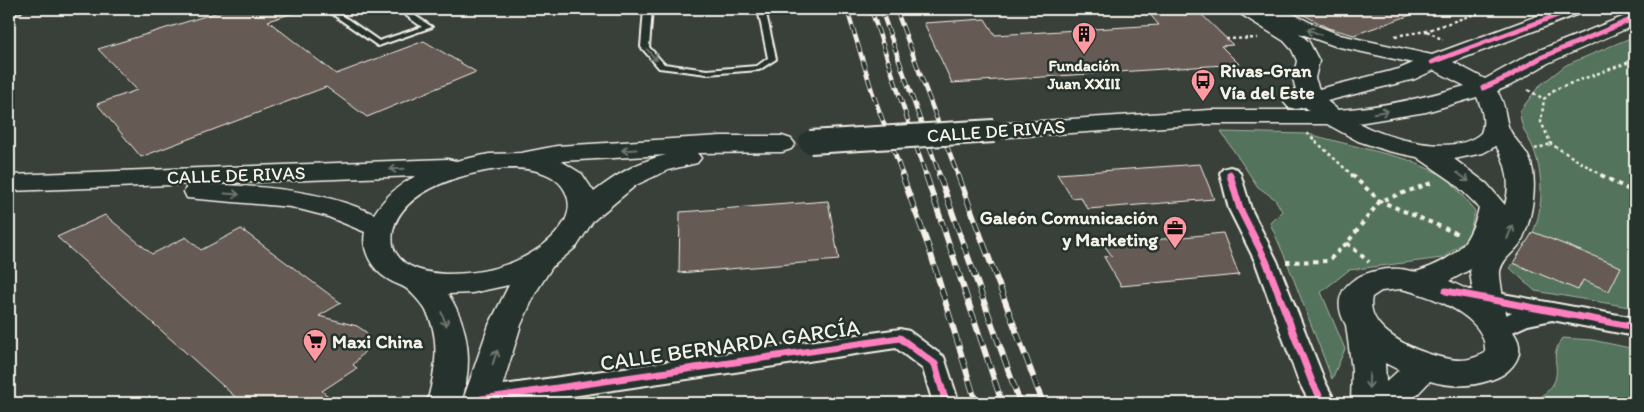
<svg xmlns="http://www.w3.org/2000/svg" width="1644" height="412" viewBox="0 0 1644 412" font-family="Itim,sans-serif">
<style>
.green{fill:#53735c;stroke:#a4b2a2}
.building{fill:#665a54;stroke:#f4f1e8}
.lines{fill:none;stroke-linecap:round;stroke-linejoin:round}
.service-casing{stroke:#f4f1e8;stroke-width:4}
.minor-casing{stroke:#f4f1e8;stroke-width:4}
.secondary-casing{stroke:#f4f1e8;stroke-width:3}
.path-far1{stroke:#f4f1e8;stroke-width:2.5;stroke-dasharray:3 3;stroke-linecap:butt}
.path{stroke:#f4f1e8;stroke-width:4;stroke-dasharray:4.5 4.5;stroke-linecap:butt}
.service{fill:#26332d;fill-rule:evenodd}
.minor{fill:#26332d;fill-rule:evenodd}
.secondary{fill:#26332d;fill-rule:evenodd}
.rail-far1-casing{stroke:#f4f1e8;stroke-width:4.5}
.rail-casing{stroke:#f4f1e8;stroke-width:6}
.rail-far1{stroke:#26332d;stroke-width:3;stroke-dasharray:9;stroke-linecap:butt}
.rail{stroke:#26332d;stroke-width:4.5;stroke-dasharray:12;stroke-linecap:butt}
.secondary-bridge-casing{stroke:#f4f1e8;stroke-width:26;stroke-linecap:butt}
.secondary-bridge{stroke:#26332d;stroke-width:22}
.cycleway-far1-casing{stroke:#26332d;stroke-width:8}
.cycleway-casing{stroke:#26332d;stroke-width:10}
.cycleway-far1{stroke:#ff80c0;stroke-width:5}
.cycleway{stroke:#ff80c0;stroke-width:7}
.oneway{stroke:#6e766e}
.labels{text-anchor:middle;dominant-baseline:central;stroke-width:5;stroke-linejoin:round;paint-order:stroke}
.far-poi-label{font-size:16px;font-weight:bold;fill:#f4f1e8;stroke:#26332d}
.poi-label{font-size:19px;font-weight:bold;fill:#f4f1e8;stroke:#26332d;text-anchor:start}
.street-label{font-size:19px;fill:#f4f1e8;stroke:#26332d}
.near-street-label{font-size:22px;fill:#f4f1e8;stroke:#26332d}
</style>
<rect width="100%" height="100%" fill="#393f39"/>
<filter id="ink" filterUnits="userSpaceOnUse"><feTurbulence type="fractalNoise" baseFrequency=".02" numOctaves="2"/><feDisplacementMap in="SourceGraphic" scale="10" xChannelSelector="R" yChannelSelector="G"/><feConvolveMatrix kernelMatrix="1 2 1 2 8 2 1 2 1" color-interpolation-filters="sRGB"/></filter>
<g filter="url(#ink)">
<g class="green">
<path d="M1635 36V308L1535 291 1510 268C1518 256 1527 245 1533 232 1544 208 1543 174 1534 150 1527 133 1521 131 1520 111L1539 86 1566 65Z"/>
<polygon points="1221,132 1308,134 1406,159 1447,177 1475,211 1468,239 1442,258 1349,270 1321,292 1345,349 1332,379 1287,262 1270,223 1282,211 1275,199 1258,187"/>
<path d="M1562 338 1592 340 1635 349V403H1533C1540 398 1552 389 1555 380 1560 363 1549 359 1562 338Z"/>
</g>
<g class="building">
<polygon points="228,9 295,9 296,12 268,21 336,74 424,41 476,72 367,117 326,87 141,157 97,104 137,90 98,49"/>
<polygon points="1196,9 1233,45 1221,46 1239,64 952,83 924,23 985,19 995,35 1159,25 1147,11"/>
<polygon points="1293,9 1343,9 1350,12 1358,9 1422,9 1422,11 1354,35 1328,28"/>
<polygon points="1200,164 1214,199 1088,209 1080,197 1072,198 1057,174"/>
<polygon points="828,201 839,260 679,273 680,212"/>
<polygon points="105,215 152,254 186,237 201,250 241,229 341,303 319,316 357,326 366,332 369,341 365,351 353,365 357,368 322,391 337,403 242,403 57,237"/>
<polygon points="1533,232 1621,267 1609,291 1583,280 1578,290 1513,263"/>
<polygon points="1223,233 1239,275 1121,286 1104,257 1112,256 1104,245"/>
</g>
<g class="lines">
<defs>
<g id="service">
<polygon points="325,9 333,9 379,41 422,27 397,9 405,9 432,27 378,46"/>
<polygon points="644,9 652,9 649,47 664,64 707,70 757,66 768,58 758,9 765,9 776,59 759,70 707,74 659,68 641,47"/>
</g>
<g id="minor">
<polygon points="9,9 23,9 20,12 9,15"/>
<polygon points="1230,167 1237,169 1240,173 1251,209 1277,261 1325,382 1336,403 1310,403 1299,382 1255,261 1229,209 1220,173 1223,169"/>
<polygon points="1475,289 1635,318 1635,336 1552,320 1528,325 1497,339 1488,336 1485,330 1488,324 1512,312 1467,303 1463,297 1467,291"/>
<polygon points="900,329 909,331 944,357 959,403 933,403 923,369 896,348 525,403 471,403 468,399 472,392 482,388"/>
</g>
<g id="secondary">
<path d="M1236 9H1284L1313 24 1340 35 1432 55 1556 9H1584L1581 13 1453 62 1485 79 1532 53 1635 12V25L1548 63 1511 85 1497 91C1506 105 1504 113 1508 126 1512 138 1524 147 1529 158 1539 180 1532 219 1522 240 1516 252 1503 257 1500 271 1499 277 1506 317 1509 324 1511 330 1516 335 1518 341 1524 360 1507 375 1491 380 1471 387 1450 387 1430 381L1409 403H1351L1352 370 1346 325C1323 285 1367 267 1400 269 1406 269 1413 273 1419 271 1455 259 1470 244 1479 208L1476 204 1452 181 1417 157 1388 151 1358 141 1327 124H1210L994 138 985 136 982 131 985 126 994 124 1210 110H1309L1305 107 1296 109 1288 107 1284 102 1288 97 1297 95 1293 78 1297 61 1292 50 1284 41 1239 13ZM1299 33 1335 46 1413 63 1399 69 1319 89 1315 78 1319 61 1309 42ZM1434 70 1465 86C1423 98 1382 107 1338 110L1327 101 1415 79ZM1477 97C1482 109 1486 121 1481 133 1454 158 1387 138 1358 123L1426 112ZM1496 146C1507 163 1511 185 1505 205L1487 184 1454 159 1483 153ZM1471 269 1470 272 1473 292 1449 281ZM1401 289C1429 295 1489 316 1485 353 1477 357 1469 360 1460 360 1431 359 1363 334 1372 297L1381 291ZM1385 363 1399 370 1386 382Z"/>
<path d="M721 136H782L791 139 795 144 791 149 782 152 697 153 701 158 697 163 668 170 636 185 593 221 577 246 552 267 536 292 521 325 497 403H462L489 325 509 285 472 293 448 294C470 327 473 366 461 403H427C435 373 442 338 425 309 420 302 413 294 407 289 402 285 395 284 389 280 373 271 361 251 365 232L326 216 291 207 187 198 184 192 187 186 196 184 9 191V175L447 159 456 161 489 154 521 153 557 146ZM666 155C638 161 616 175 594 192L582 174 561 161ZM506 168C517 168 529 168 540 172 565 179 578 204 561 227 551 241 535 252 520 259 497 270 472 274 446 274 429 273 406 270 396 253 392 247 392 238 393 231 403 187 469 172 506 168ZM416 176C398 185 385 197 374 214 320 189 258 186 199 184Z"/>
</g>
</defs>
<use href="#service" class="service-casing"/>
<use href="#minor" class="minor-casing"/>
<use href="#secondary" class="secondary-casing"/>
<g class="path-far1">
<polyline points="1427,31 1443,40"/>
<polyline points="1395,36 1426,31 1489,9"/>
<polyline points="1226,39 1258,38"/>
<polyline points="1528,90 1544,99"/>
<polyline points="1307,133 1353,176"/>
<polyline points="1535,149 1551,144"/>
<polyline points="1603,176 1551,144 1541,122 1544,99 1555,89 1635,60"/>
</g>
<g class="path">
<polyline points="1352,175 1380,201 1458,234"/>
<polyline points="1601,175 1635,193"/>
<polyline points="1347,243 1369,262"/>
<polyline points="1286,262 1328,261 1347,243 1380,201 1434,182"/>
</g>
<use href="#service" class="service"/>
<use href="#minor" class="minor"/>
<use href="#secondary" class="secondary"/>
<defs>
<g id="rail-far1">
<polyline points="847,9 872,91 903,176"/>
<polyline points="871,9 926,176"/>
<polyline points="881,9 940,176"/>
<polyline points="896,9 958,176"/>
</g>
<g id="rail">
<polyline points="902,175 929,248 976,403"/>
<polyline points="926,175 1002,403"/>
<polyline points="939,175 1020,403"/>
<polyline points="958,175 1043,403"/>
</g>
</defs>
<use href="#rail-far1" class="rail-far1-casing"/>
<use href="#rail" class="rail-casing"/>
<use href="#rail-far1" class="rail-far1"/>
<use href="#rail" class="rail"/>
<defs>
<polyline id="secondary-bridge" points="810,142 994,131"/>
</defs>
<use href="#secondary-bridge" class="secondary-bridge-casing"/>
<use href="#secondary-bridge" class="secondary-bridge"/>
<defs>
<g id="cycleway-far1">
<polyline points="1432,62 1574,9"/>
<polyline points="1483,88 1508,77 1540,58 1635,18"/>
<polyline points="1230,173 1231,176"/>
</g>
<g id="cycleway">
<polyline points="1230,175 1240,209 1266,261 1312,382 1323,403"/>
<polyline points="1446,291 1635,327"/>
<polyline points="482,399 900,338 935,364 946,403"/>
</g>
</defs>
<use href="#cycleway-far1" class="cycleway-far1-casing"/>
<use href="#cycleway" class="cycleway-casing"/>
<use href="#cycleway-far1" class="cycleway-far1"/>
<use href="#cycleway" class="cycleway"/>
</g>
<defs><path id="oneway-shaft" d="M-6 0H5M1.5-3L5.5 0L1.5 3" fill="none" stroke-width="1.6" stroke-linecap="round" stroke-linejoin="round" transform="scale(1.25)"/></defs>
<g class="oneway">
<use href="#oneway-shaft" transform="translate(1314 32) rotate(-157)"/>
<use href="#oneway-shaft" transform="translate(652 55) rotate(48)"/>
<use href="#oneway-shaft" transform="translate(1381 112) rotate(-9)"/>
<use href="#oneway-shaft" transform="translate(629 150) rotate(177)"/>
<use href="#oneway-shaft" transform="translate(397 169) rotate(178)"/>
<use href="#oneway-shaft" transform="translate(1463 177) rotate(37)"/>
<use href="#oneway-shaft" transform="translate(232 194) rotate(4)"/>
<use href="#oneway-shaft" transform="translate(1510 232) rotate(-68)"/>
<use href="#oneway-shaft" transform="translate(444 319) rotate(69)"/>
<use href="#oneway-shaft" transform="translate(495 357) rotate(-72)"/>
<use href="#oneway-shaft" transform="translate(1369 381) rotate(92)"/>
</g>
</g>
<defs>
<symbol id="building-pin" viewBox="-11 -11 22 30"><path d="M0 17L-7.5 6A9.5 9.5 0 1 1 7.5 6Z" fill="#ff9aa2" stroke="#26332d"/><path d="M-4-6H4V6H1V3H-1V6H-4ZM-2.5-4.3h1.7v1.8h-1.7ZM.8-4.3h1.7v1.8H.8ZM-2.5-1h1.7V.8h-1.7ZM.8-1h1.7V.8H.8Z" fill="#111"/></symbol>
<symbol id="bus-pin" viewBox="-11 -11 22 30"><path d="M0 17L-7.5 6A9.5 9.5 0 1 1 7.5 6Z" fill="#ff9aa2" stroke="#26332d"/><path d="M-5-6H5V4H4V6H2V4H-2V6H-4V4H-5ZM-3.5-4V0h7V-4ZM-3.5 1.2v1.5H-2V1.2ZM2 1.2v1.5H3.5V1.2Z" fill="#111"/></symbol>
<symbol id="office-pin" viewBox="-11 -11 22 30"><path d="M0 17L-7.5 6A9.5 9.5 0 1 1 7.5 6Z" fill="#ff9aa2" stroke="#26332d"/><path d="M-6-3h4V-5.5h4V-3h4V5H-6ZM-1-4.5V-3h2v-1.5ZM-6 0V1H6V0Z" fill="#111"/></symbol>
<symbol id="supermarket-pin" viewBox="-11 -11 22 30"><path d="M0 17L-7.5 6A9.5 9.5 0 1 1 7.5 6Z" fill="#ff9aa2" stroke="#26332d"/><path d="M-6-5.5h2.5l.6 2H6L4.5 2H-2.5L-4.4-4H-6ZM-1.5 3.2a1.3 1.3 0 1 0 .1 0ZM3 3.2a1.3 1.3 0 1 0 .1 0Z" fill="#111"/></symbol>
</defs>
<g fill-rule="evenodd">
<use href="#building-pin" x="1070" y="20" width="28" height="38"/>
<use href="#bus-pin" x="1189" y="67" width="28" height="38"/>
<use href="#office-pin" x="1161" y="214" width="28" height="38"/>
<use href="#supermarket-pin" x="301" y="327" width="28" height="38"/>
</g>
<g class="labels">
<g class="far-poi-label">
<text x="1084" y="65">Fundación<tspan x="1084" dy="18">Juan XXIII</tspan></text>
</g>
<g class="poi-label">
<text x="1220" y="70">Rivas-Gran<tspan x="1220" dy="22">Vía del Este</tspan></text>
<text x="1158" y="217" text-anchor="end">Galeón Comunicación<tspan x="1158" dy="22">y Marketing</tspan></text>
<text x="332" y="341">Maxi China</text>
</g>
<g class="street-label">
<text transform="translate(996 131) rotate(-4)">CALLE DE RIVAS</text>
<text transform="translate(236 175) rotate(-2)">CALLE DE RIVAS</text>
</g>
<g class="near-street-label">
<text transform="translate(730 345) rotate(-8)">CALLE BERNARDA GARCÍA</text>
</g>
</g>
<rect width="1644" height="412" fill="none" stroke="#26332d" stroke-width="30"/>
<rect x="15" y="15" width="1614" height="382" fill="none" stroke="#f4f1e8" stroke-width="2" filter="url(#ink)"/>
</svg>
